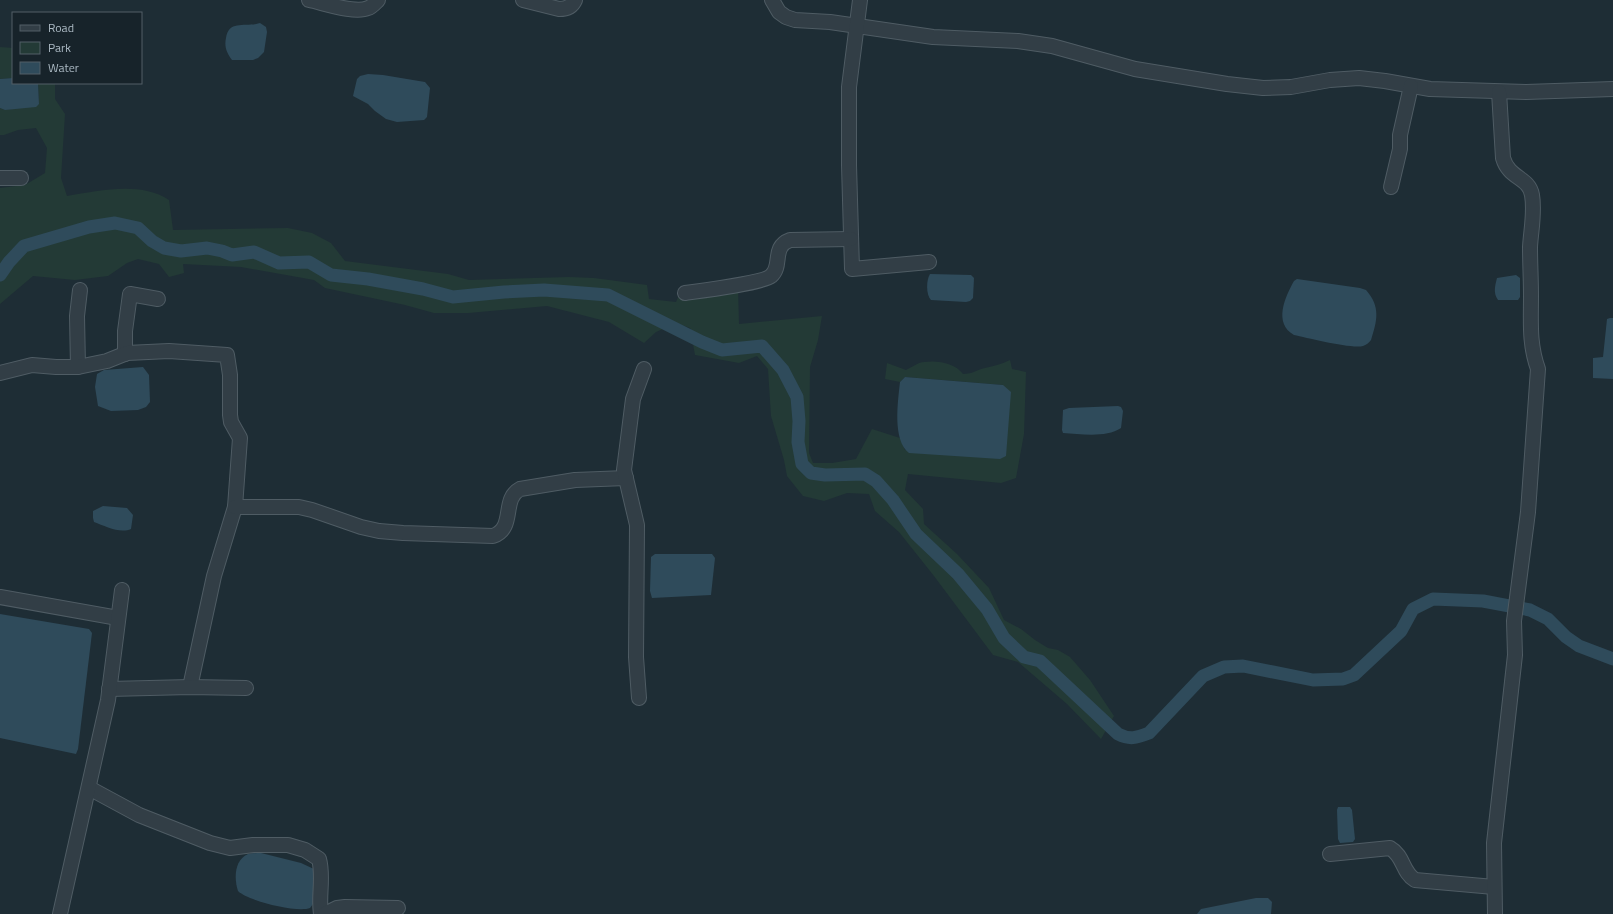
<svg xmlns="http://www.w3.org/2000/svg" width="1613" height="914" viewBox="0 0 1613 914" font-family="'Titillium Web',sans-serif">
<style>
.green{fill:#233a36}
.water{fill:#2f4b5b}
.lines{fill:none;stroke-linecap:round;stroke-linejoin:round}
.canal{stroke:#2f4b5b;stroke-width:13}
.minor-casing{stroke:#4f5c64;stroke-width:16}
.minor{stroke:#323e46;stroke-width:14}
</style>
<rect width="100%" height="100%" fill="#1e2d35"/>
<g class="green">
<polygon points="0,47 13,48 13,78 0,79"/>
<path d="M38 83H55V99L65 114 61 178 67 196C99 191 140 181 169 200L173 230 288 228 312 233 331 243 345 261 448 274 469 280 569 277 594 278 647 285 649 299 676 302 681 290 738 287 739 324 822 316 818 340 810 367 809 453 813 463H832L856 459 872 429 900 438 905 450 1003 385 905 377 900 382 885 379 887 363 906 370C912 367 919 362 924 362 938 360 955 363 963 374 973 374 976 370 985 368 994 366 1002 364 1010 360L1012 369 1026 372 1024 434 1016 478 1001 483 908 474 905 490 923 509 924 524 957 554 989 588 1004 620 1021 629 1035 640 1048 648 1058 650 1070 657 1090 680 1114 716 1101 739 1067 704 1018 662 993 655 934 576 899 532 875 511 869 494 847 493 824 501 803 496 787 476 784 460 771 416 768 369 757 356 739 363 695 355 690 328 676 323 656 332 644 343 609 322 547 306 468 313H434L405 305 325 288 314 280 241 267 183 264 184 273 169 277 159 264 138 259 127 263 108 276 75 280 33 276 0 304V188L25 185 45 173 47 148 36 128 18 130 4 135H0V108L5 110 39 104Z"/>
</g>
<g class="water">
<path d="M260 23 266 27 267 32 264 52 258 58 253 60H232C227 53 224 47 226 38 229 19 246 28 260 23Z"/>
<polygon points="368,74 383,75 425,82 430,88 427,117 424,120 397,122 386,119 375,111 368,104 353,96 357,79 360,76"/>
<polygon points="13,78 13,83 38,83 39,104 36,107 5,110 0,108 0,79"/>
<path d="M930 274 971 275 974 278 973 298 970 301 966 302 931 300C926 295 926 280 930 274Z"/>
<path d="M1516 275 1520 278V297L1518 300H1498C1493 293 1495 286 1497 278Z"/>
<path d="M1297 279 1360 288 1366 290C1381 307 1377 321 1371 340 1369 343 1366 345 1363 346 1351 349 1308 338 1294 335 1273 323 1285 297 1294 281Z"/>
<polygon points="1610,318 1613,318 1613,379 1593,378 1593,358 1603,357 1607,319"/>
<polygon points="143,367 149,375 150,402 146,407 138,410 111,411 98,406 95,387 97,374 104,370"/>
<path d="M905 377 1003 385 1011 392 1006 456 1000 459 909 453C892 440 898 401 900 382Z"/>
<path d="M1118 406 1121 407 1123 411 1121 428C1106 438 1081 434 1063 433L1062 430 1063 410 1069 408Z"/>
<path d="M103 506 127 508 133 515 131 529C120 534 105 526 94 522L93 518V511Z"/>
<polygon points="655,554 712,554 715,558 711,595 652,598 650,591 651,557"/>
<polygon points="0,614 89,629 92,633 78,749 76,754 0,738"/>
<polygon points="1338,807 1350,807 1352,810 1355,839 1353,842 1340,843 1338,839 1337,810"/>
<path d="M261 853 301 863 316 870V900L310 908C297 913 248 901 238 891 234 879 234 860 248 854 252 853 257 853 261 853Z"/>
<polygon points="1256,898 1268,898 1272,902 1271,914 1197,914 1201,909"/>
</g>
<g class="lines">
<path class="canal" d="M0 275 9 262 24 246 89 227 115 223 138 228 152 241 164 248 181 251 207 248 222 251 232 255 254 252 279 263 309 262 331 275 368 279 423 289 453 297 504 292 544 290 608 295 702 342 722 350 762 346 783 370 797 397 799 421 798 442 802 464 811 473 825 475 865 474 876 481 893 500 916 534 958 574 987 609 1004 638 1024 657 1040 661 1118 734C1130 740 1136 738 1149 733L1203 676 1224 667 1243 666 1313 680 1343 679 1354 675 1401 631 1413 609 1433 599 1483 601 1530 610 1548 619 1566 637 1579 646 1613 659"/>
<defs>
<g id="minor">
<path d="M309 0C324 3 355 14 368 8 372 7 375 3 378 0"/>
<path d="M523 0 559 9C566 9 572 7 575 0"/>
<polyline points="772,0 779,12 786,17 795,20 830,22 933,37 1018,41 1052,46 1135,69 1227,84 1263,88 1291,87 1330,80 1359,78 1385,81 1430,89 1526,92 1613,89"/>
<polyline points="860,0 849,87 849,165 852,269 929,262"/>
<polyline points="0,178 21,178"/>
<polyline points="1391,187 1400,149 1400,135 1411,86"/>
<path d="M685 293C699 291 763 283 771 276 783 266 771 247 790 240L851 239"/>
<polyline points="125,354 125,331 130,294 158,299"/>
<polyline points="78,367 77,316 80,290"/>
<polyline points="0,373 32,365 56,367 78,367 107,361 127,353 169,351 227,355 230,375 230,415 231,422 240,438 235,507 214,576 190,687"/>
<path d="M235 507H299L312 510 361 527 379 531 403 533 493 536C516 528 501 499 520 489L575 480 626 478"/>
<polyline points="0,597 118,618"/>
<polyline points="109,689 190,687 246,688"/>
<polyline points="639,698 636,657 637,525 624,470 633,399 644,369"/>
<path d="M89 788 139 815 210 843 230 848 253 845H288L305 850 319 859C324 877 318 896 321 914"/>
<path d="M1330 854 1390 848C1404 856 1402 872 1415 880L1494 887"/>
<polyline points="60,914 108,700 122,590"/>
<polyline points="325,914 337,908 345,907 398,908"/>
<path d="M1495 914 1494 843 1515 655 1514 621 1528 512 1538 369C1529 344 1531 322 1531 296 1531 280 1530 263 1530 247 1531 230 1535 212 1532 195 1529 177 1509 179 1503 158L1499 92"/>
</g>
</defs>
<use href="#minor" class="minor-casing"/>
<use href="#minor" class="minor"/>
</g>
<rect x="12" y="12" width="130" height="72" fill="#17232a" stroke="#525f67"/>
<rect x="20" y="25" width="20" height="6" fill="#323e46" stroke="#525f67"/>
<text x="48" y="32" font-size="12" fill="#abb9c3">Road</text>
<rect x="20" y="42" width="20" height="12" fill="#233a36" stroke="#525f67"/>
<text x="48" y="52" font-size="12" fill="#abb9c3">Park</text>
<rect x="20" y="62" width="20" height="12" fill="#2f4b5b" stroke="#525f67"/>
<text x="48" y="72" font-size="12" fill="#abb9c3">Water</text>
</svg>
